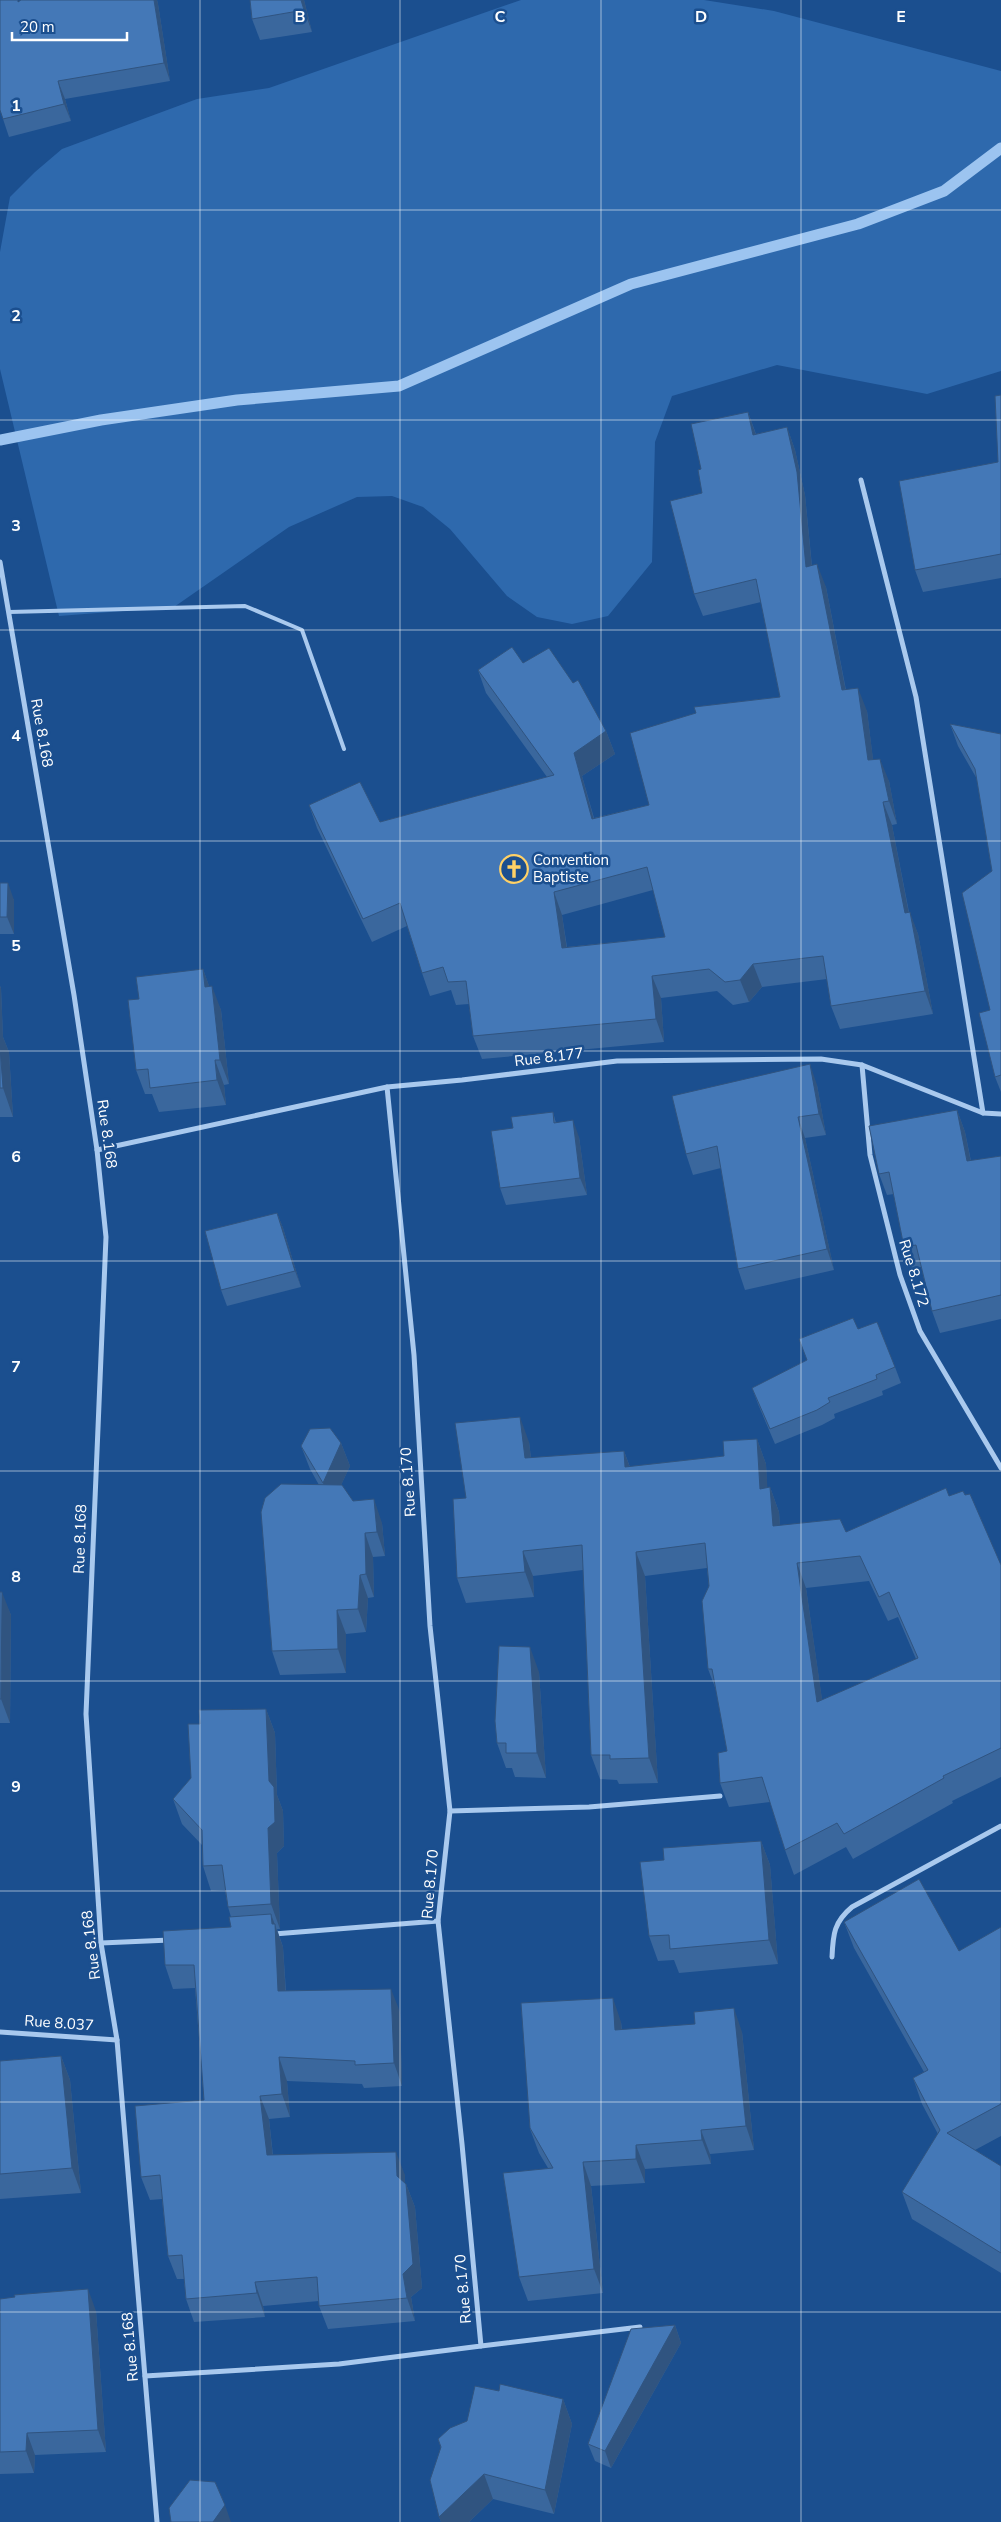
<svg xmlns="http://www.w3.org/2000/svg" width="1001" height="2522" viewBox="0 0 1001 2522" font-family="'Nunito Sans',sans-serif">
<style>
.green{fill:#2e69ad}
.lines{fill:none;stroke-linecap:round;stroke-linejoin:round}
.stream{stroke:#9cc4f0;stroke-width:11}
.service{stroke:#a9c9ee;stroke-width:4}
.minor{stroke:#a9c9ee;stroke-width:5}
.wall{fill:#3a679d;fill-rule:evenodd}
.shaded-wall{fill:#305480}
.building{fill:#4478b7;stroke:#305480;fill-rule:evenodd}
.grid{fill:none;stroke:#fff;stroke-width:1;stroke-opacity:0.55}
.labels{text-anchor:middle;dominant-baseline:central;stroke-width:5;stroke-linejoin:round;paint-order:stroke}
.street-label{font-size:15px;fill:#fff;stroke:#1b4f8f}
.poi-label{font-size:15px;fill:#fff;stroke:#1b4f8f;text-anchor:start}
.grid-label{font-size:16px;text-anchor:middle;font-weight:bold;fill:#fff;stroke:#1b4f8f;stroke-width:5;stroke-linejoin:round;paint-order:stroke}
</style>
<rect width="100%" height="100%" fill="#1b4f8f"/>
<polygon class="green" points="521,0 704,0 774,11 1001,71 1001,371 927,394 777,365 672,396 655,442 652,562 608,616 572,624 537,617 507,596 450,529 423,507 392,496 357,497 289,527 174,607 59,616 0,369 0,252 10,197 35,172 62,149 197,99 269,88"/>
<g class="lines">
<polyline class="stream" points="0,440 101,420 237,400 399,386 631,284 858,224 944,191 1001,148"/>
<polyline class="service" points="9,612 245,606 302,630 344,749"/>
<g class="minor">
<polyline points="861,480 916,697 983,1113"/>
<polyline points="0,562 74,995 97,1150 106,1237 86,1714 101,1943 117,2040 157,2522"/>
<polyline points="862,1065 870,1155 900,1275 920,1331 1001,1468"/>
<polyline points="97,1150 387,1087 462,1080 617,1061 821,1059 862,1065 983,1113 1001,1114"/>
<polyline points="450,1811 589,1807 720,1796"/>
<polyline points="274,1934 438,1921"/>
<polyline points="101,1943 170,1940"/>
<path d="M832 1957C833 1934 834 1922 852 1907L1001 1826"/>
<polyline points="0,2032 117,2040"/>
<polyline points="481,2346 640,2327"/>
<polyline points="145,2376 339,2364 481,2346 462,2144 438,1921 450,1811 430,1626 414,1355 387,1087"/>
</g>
</g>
<g class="wall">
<polygon points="21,0 157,0 158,4 170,81 65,99 71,121 9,137 3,119 20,1"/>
<polygon points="250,0 304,0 312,32 260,40 252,19"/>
<polygon points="1001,395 1001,578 923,592 915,570 998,462"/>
<path d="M748 412 756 434 787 427 795 450 805 495 812 566 826 587 846 690 867 711 873 760 889 781 897 824 892 825 909 912 918 934 933 1014 840 1029 831 1006 827 979 762 987 749 1002 733 1005 717 991 661 998 664 1042 482 1059 473 1036 469 1004 456 1005 451 990 430 996 422 973 407 926 372 942 317 828 309 805 380 822 547 777 486 693 478 670 523 663 606 731 615 754 582 776 594 818 649 805 780 697 761 602 703 616 694 594 702 493 701 469ZM653 890 665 937 567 947 562 915Z"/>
<polygon points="950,724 1001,734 1001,1092 995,1077 990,1010 992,871 977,779 958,746"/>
<polygon points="0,883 14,900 14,934 0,934"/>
<polygon points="203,969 209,986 221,1010 229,1084 224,1085 226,1105 159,1112 152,1094 145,1094 136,1070 139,999"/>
<polygon points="0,986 1,988 3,1037 9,1052 13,1117 0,1117"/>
<polygon points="817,1085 826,1135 805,1138 834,1270 745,1290 738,1269 721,1168 693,1175 686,1154"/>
<polygon points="957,1110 965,1132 971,1161 1001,1156 1001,1319 940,1333 932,1311 921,1267 912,1269 904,1247 894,1194 887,1195 879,1174"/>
<polygon points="553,1112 556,1123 579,1137 587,1195 506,1205 500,1188 513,1128"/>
<polygon points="277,1213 283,1228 301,1287 227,1306 221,1290"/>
<polygon points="858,1329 895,1367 901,1383 882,1391 883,1395 834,1414 835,1418 822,1425 775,1444 758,1404 752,1388 807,1360"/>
<path d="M757 1439 766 1464 767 1488 770 1487 779 1512 780 1526 846 1532 949 1496 1001 1565V1777L952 1801 953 1803 853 1859 846 1847 794 1875 785 1850 770 1802 729 1807 720 1783 727 1751 716 1690 708 1669 709 1586 707 1568 645 1576 658 1783 619 1784 617 1780 600 1779 591 1755 583 1570 533 1576 534 1597 466 1603 457 1578 466 1498 529 1442 531 1458 624 1451 630 1467 724 1456ZM869 1581 888 1621 898 1617 916 1659 822 1700 806 1588Z"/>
<polygon points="341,1443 350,1466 341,1485 353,1501 382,1523 385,1556 373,1557 374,1597 368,1598 366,1632 346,1634 346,1673 280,1675 272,1651 319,1485 310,1469 301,1446"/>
<polygon points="0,1592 11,1615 10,1723 0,1723"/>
<polygon points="539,1672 546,1778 515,1777 512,1768 506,1768 497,1743"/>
<polygon points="266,1709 275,1733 277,1795 283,1811 284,1846 277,1853 280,1929 277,1929 283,1947 286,1991 400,2012 402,2086 364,2088 362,2084 287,2081 290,2117 269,2119 273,2155 405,2175 405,2183 406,2184 415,2207 422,2288 411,2297 415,2321 328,2329 319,2306 319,2301 263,2306 265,2317 194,2322 186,2299 184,2279 177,2279 168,2256 162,2199 150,2200 141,2177 204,2100 195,1988 173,1989 165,1965 231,1927 231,1917 228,1907 225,1890 211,1891 203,1866 202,1845 182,1824 173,1799 191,1778 200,1724"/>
<polygon points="761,1841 770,1865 778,1964 679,1973 674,1960 658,1961 649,1936 664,1860"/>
<polygon points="844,1922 959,1951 1001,1927 1001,2136 975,2150 1001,2166 1001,2273 912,2219 902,2192 938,2134 922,2104 913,2078 924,2072 854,1948"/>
<polygon points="621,2022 622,2030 742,2032 754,2150 710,2154 711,2164 645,2169 645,2183 591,2186 603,2293 528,2301 519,2277 548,2168 539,2153 530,2129"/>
<polygon points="61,2056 70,2080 81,2193 0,2199 0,2061"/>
<polygon points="0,2299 96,2311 106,2452 35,2455 34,2473 0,2474"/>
<polygon points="675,2325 681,2343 611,2468 595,2461 588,2444"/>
<polygon points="499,2391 563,2399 572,2424 554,2514 493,2499 469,2522 441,2522 439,2517 441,2448 438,2439 467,2421"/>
</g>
<g class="shaded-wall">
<polygon points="154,0 157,0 158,4 170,81 164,63"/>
<polygon points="301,0 304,0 312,32 304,10"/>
<polygon points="58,81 65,99 71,121 64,104"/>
<polygon points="748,412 756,435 753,435"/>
<polygon points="787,427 795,450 805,495 814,589 806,567"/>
<polygon points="817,564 826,587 850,713 842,690"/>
<polygon points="858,688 867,711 876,783 868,760"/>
<polygon points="606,731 615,754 582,776 600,842 592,819 574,753"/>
<polygon points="880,759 889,781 897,824 889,801"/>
<polygon points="883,802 892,825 913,935 905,913"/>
<polygon points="8,883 14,900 14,934 7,917"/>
<polygon points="554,892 562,915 570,971 562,948"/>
<polygon points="910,912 918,934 933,1014 925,991"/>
<polygon points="753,964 762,987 749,1002 740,980"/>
<polygon points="203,969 212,994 205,987"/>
<polygon points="652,976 661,998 664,1042 656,1019"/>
<polygon points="0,986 1,988 3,1037 9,1052 13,1117 3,1088 0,1047"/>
<polygon points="212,986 221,1010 229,1084 220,1060"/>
<polygon points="215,1060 224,1085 226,1105 217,1080"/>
<polygon points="810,1064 817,1085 826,1135 819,1114"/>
<polygon points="957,1110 965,1132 975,1183 967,1161"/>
<polygon points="798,1117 805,1138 834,1270 827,1249"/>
<polygon points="573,1120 579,1137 587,1195 580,1178"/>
<polygon points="277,1213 283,1228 301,1287 295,1271"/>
<polygon points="520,1417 529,1442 534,1483 525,1458"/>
<polygon points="757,1439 766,1464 769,1513 760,1489"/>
<polygon points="341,1443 350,1466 331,1507 323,1483"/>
<polygon points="624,1451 633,1476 625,1467"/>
<polygon points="770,1487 779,1512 782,1551 773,1526"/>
<polygon points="374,1499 382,1523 385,1556 377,1532"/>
<polygon points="365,1533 373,1557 374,1597 366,1574"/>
<polygon points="523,1551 533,1576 534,1597 525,1572"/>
<polygon points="636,1552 645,1576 658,1783 649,1758"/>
<polygon points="797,1563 806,1588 826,1727 817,1702"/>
<polygon points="360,1575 368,1598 366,1632 358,1609"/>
<polygon points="2,1592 11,1615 10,1723 1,1699"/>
<polygon points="337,1610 346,1634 346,1673 338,1649"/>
<polygon points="530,1647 539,1672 546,1778 537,1753"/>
<polygon points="266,1709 275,1733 277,1795 283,1811 284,1846 277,1853 280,1929 271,1904 268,1828 269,1781"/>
<polygon points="761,1841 770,1865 778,1964 769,1940"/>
<polygon points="271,1914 283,1947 287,2015 278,1991"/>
<polygon points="391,1989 400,2012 402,2086 394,2063"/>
<polygon points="613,1998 621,2022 624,2054 615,2030"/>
<polygon points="734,2008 742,2032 754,2150 746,2126"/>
<polygon points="61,2056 70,2080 81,2193 72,2168"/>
<polygon points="279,2057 287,2081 290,2117 282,2094"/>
<polygon points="260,2096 269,2119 275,2178 267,2155"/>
<polygon points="701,2130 710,2154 711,2164 702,2140"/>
<polygon points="636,2145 645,2169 645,2183 636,2159"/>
<polygon points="396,2152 405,2175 405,2200 397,2176"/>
<polygon points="583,2162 591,2186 603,2293 594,2269"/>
<polygon points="406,2184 415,2207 422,2288 411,2297 415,2321 407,2298 403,2274"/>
<polygon points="255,2282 263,2306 265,2317 257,2293"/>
<polygon points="88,2289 96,2311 106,2452 98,2430"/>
<polygon points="675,2325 681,2343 611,2468 605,2451"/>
<polygon points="563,2399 572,2424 554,2514 545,2490"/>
<polygon points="27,2433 35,2455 34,2473 26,2451"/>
<polygon points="484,2474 493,2499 469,2522 441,2522 439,2517"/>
<polygon points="225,2505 231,2522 213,2522"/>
</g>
<g class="building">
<polygon points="0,0 18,0 18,2 21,0 154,0 164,63 58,81 64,104 3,119 0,110"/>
<polygon points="250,0 301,0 304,10 252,19"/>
<polygon points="1001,395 1001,554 915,570 899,481 998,462 995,396"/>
<path d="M748 412 753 435 787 427 797 472 806 567 817 564 842 690 858 688 868 760 880 759 889 801 883 802 905 913 910 912 925 991 831 1006 823 956 753 964 740 980 725 982 709 969 652 976 656 1019 473 1036 466 981 448 982 443 967 422 973 400 903 363 919 309 805 360 782 380 822 554 775 478 670 512 647 523 663 549 648 573 683 578 680 606 731 574 753 592 819 649 805 630 733 696 713 694 707 780 697 756 579 694 594 670 501 702 493 698 470 701 469 691 424ZM647 867 665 937 562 948 554 892Z"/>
<polygon points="950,724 1001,734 1001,1075 995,1077 979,1013 990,1010 962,893 992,871 975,769"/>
<polygon points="0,883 8,883 7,917 0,917"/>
<polygon points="203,969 205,987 212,986 220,1060 215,1060 217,1080 150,1088 148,1069 136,1070 128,1000 139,999 136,977"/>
<polygon points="0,1047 3,1088 0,1088"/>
<polygon points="810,1064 819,1114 798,1117 827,1249 738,1269 717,1146 686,1154 672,1096"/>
<polygon points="957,1110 967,1161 1001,1156 1001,1295 932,1311 916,1245 904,1247 889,1172 879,1174 869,1126"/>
<polygon points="553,1112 554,1123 573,1120 580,1178 500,1188 491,1131 513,1128 511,1117"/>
<polygon points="277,1213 295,1271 221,1290 205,1231"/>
<polygon points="853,1318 858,1329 877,1322 895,1367 876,1375 877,1379 828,1398 830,1402 817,1410 770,1429 752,1388 807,1360 799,1339"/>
<path d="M520 1417 525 1458 624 1451 625 1467 724 1456 723 1441 757 1439 760 1489 770 1487 773 1526 840 1519 846 1532 946 1488 949 1496 963 1491 965 1495 970 1494 1001 1565V1748L943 1776 944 1778 844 1834 837 1823 785 1850 762 1777 720 1783 718 1753 727 1751 712 1669H708L702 1601 709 1586 705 1543 636 1552 649 1758 610 1759V1755H591L582 1545 523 1551 525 1572 457 1578 453 1499 466 1498 455 1423ZM860 1556 879 1597 889 1592 918 1658 817 1702 797 1563Z"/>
<polygon points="330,1428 341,1443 323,1483 301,1446 310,1429"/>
<polygon points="281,1484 342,1485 353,1501 374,1499 377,1532 365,1533 366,1574 360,1575 358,1609 337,1610 338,1649 272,1651 261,1512 265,1498"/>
<polygon points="0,1592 2,1592 1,1699 0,1699"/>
<polygon points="499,1646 530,1647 537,1753 506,1753 506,1743 497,1743 495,1721"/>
<polygon points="266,1709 269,1781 274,1787 275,1822 268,1828 271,1904 228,1907 222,1865 203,1866 202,1830 173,1799 191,1778 188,1724 200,1724 199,1710"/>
<polygon points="761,1841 769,1940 670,1949 669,1935 649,1936 640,1862 664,1860 663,1848"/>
<polygon points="919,1879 959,1951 1001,1927 1001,2104 947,2133 1001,2166 1001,2253 902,2192 940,2130 913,2078 928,2070 844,1922"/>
<polygon points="271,1914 272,1924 275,1924 278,1991 391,1989 394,2063 355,2065 355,2061 279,2057 282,2094 260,2096 267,2155 396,2152 397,2176 406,2184 413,2264 403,2274 407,2298 319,2306 317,2277 255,2282 257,2293 186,2299 182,2255 168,2256 160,2175 141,2177 135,2106 204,2100 194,1965 165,1965 163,1931 231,1927 229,1917"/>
<polygon points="613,1998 615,2030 695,2024 694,2012 734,2008 746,2126 701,2130 702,2140 636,2145 636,2159 583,2162 594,2269 519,2277 503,2173 553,2168 530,2128 521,2003"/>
<polygon points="61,2056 72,2168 0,2174 0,2061"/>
<polygon points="88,2289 98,2430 27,2433 26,2451 0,2452 0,2299 15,2297 14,2295"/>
<polygon points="675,2325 605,2451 588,2444 631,2329"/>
<polygon points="500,2384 563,2399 545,2490 484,2474 439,2517 430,2480 441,2447 438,2439 450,2428 467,2421 475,2386 499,2391"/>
<polygon points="190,2480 215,2482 225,2505 213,2522 171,2522 169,2508"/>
</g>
<path class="grid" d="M200 0V2522M400 0V2522M601 0V2522M801 0V2522M0 210H1001M0 420H1001M0 630H1001M0 841H1001M0 1051H1001M0 1261H1001M0 1471H1001M0 1681H1001M0 1891H1001M0 2102H1001M0 2312H1001"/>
<defs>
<symbol id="church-ring" viewBox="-11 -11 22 22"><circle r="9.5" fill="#1b4f8f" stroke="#ffd166" stroke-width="1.5"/><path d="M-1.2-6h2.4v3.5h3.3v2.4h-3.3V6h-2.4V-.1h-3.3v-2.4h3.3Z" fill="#ffd166"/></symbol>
</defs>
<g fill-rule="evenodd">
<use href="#church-ring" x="498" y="853" width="32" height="32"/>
</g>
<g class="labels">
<g class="street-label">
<text transform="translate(42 733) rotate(80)">Rue 8.168</text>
<text transform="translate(549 1057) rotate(-7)">Rue 8.177</text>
<text transform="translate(107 1134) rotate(82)">Rue 8.168</text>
<text transform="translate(914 1273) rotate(73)">Rue 8.172</text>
<text transform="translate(408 1482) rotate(-94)">Rue 8.170</text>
<text transform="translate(80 1539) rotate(-88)">Rue 8.168</text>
<text transform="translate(430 1884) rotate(-85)">Rue 8.170</text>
<text transform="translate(91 1945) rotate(-97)">Rue 8.168</text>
<text transform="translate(59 2023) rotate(4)">Rue 8.037</text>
<text transform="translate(463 2289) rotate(-95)">Rue 8.170</text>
<text transform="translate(130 2347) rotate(-95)">Rue 8.168</text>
</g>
<g class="poi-label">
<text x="533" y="860">Convention<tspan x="533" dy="17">Baptiste</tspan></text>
</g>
</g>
<g class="grid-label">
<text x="300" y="22">B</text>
<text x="500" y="22">C</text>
<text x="701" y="22">D</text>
<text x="901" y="22">E</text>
<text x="16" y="111">1</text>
<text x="16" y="321">2</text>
<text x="16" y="531">3</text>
<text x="16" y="741">4</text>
<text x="16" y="951">5</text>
<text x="16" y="1162">6</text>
<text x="16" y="1372">7</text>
<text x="16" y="1582">8</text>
<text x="16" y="1792">9</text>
</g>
<path d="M12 32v8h115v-8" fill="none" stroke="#ffffff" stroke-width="2.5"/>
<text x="20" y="32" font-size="15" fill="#ffffff" stroke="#1b4f8f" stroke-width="4" paint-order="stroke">20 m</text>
</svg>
